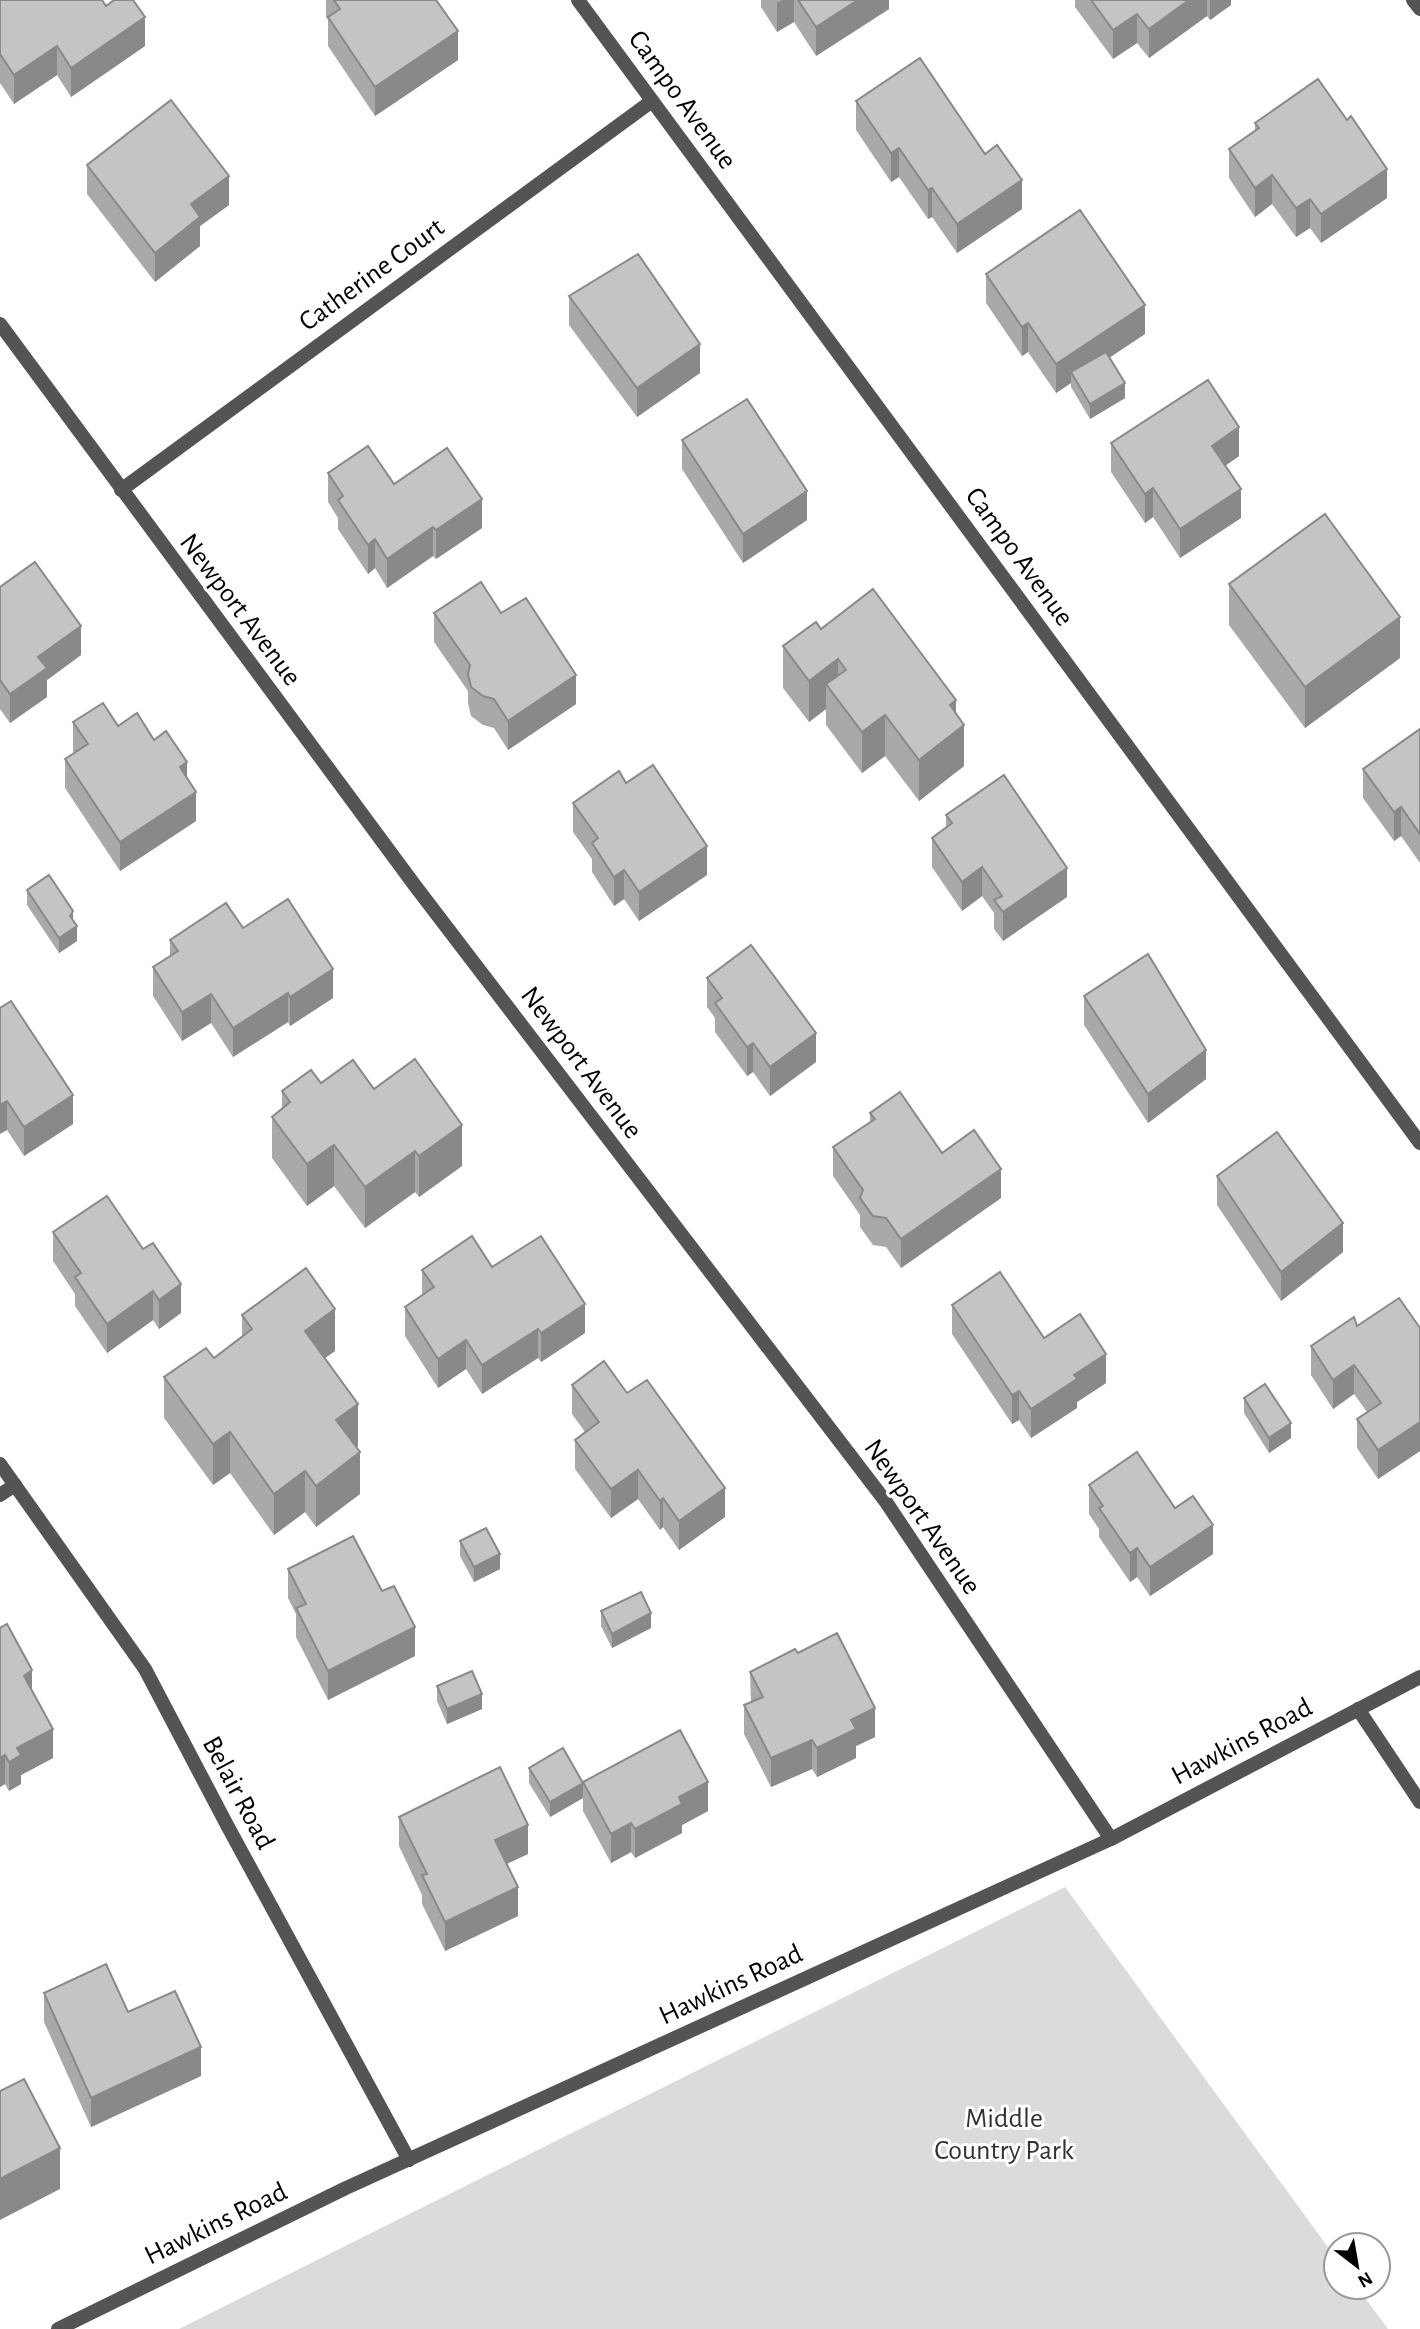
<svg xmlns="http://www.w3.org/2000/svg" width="1420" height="2329" viewBox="0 0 1420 2329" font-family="'Alegreya Sans',sans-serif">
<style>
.green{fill:#dbdbdb}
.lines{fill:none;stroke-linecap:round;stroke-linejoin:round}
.service{stroke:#545454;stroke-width:14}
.minor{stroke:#545454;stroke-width:14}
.tertiary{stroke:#545454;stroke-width:14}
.wall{fill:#a9a9a9}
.shaded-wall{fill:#898989}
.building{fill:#c4c4c4;stroke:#898989;stroke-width:2}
.labels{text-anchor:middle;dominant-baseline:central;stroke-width:6;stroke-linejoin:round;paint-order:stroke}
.street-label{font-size:28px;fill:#000;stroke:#fff}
.park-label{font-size:28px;fill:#323232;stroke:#fff}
</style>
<rect width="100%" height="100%" fill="#fff"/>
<polygon class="green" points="1065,1887 1336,2258 1336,2287 1357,2287 1388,2329 179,2329"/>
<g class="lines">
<polyline class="service" points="1358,1709 1420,1802"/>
<g class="minor">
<polyline points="578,0 1420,1143"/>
<polyline points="1413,0 1420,9"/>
<polyline points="0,324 416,887 886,1502 1111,1839"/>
<polyline points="121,490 652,101"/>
<polyline points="0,1464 145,1669 227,1825 409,2160"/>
<polyline points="0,1495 15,1485"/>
</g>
<polyline class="tertiary" points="58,2329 346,2188 1111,1839 1420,1677"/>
</g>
<g class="wall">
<polygon points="0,0 106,6 145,46 71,97 57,75 14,104 0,83"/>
<polygon points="326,0 436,0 458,60 375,116 328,46 328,20 326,17"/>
<polygon points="761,0 889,0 889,9 816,56 794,22 777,32 761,7"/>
<polygon points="1075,0 1231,0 1231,5 1210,20 1207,16 1149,58 1137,43 1113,59 1075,7"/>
<polygon points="856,101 1022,209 957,253 932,217 928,219 899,177 891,182 856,130"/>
<polygon points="1255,123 1387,198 1321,243 1310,228 1296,237 1272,204 1255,217 1229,178 1229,149 1255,131"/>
<polygon points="87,165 229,205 200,226 200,246 155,282 87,194"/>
<polygon points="986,274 1145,334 1109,357 1125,398 1090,419 1071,387 1071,383 1056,393 1028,352 1022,356 986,303"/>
<polygon points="569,296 700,373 637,417 569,325"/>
<polygon points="682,440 807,520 743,563 682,469"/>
<polygon points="1111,443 1239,456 1225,466 1241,518 1180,558 1153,517 1145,523 1111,472"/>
<polygon points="328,473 394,484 482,528 436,559 433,556 387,588 375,568 368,574 338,529 338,518 328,502"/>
<polygon points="1229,584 1400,658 1305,728 1229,625"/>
<polygon points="0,587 81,655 47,680 47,697 10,723 0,709"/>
<polygon points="434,613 501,613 576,704 508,750 494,728 483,725 471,716 468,703 468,691 434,642"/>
<polygon points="821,629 956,714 964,766 919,801 885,756 862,773 826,725 826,709 809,722 783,688 783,646"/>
<polygon points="73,722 154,740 187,777 196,821 120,871 65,788 65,759 74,753 73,751"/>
<polygon points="1420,729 1420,863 1401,836 1394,841 1363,798 1363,769"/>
<polygon points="626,783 707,875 639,921 624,899 614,906 592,872 592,859 573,832 573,803"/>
<polygon points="946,815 1067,897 1003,941 994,929 994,913 982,896 962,911 932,867 932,838 946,827"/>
<polygon points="27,890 73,921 77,941 59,953 27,905"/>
<polygon points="243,928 333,998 290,1026 288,1022 233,1057 211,1023 182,1041 153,996 153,967 170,956 170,940"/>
<polygon points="707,978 816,1062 770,1096 753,1072 747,1076 715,1032 715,1018 707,1007"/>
<polygon points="1084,996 1206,1079 1148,1123 1084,1025"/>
<polygon points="0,1008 73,1124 24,1156 7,1130"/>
<polygon points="374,1089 462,1166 419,1197 415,1192 365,1228 334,1186 307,1206 272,1158 272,1117 282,1109 282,1091"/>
<polygon points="870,1113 942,1153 1001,1198 901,1268 886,1247 873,1245 860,1227 860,1215 833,1176 833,1147 870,1122"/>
<polygon points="1217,1176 1343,1252 1281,1301 1217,1205"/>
<polygon points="107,1196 181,1313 159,1329 153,1320 107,1353 75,1306 75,1294 53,1261 53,1232"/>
<polygon points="492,1267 585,1333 541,1362 538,1358 482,1394 466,1369 438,1388 405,1336 405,1307 422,1295 422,1270"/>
<polygon points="952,1305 1044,1338 1106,1383 1077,1402 1077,1408 1031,1438 1019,1420 1012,1424 952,1334"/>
<polygon points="242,1315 335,1351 325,1358 358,1446 356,1447 360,1494 316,1527 305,1512 274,1535 230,1473 213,1485 164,1418 164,1377 214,1358 242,1337"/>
<polygon points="1357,1326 1420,1328 1420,1451 1378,1479 1357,1448 1357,1419 1367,1412 1354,1394 1333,1409 1311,1375 1311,1346"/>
<polygon points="572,1385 627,1393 725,1517 679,1550 663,1527 660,1530 638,1499 611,1518 575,1469 575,1440 585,1432 572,1414"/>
<polygon points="1244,1398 1291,1438 1269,1453 1244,1413"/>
<polygon points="1089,1485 1175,1508 1213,1554 1150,1596 1137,1577 1130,1582 1099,1537 1099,1529 1089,1514"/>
<polygon points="460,1541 500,1569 474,1582 460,1556"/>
<polygon points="288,1569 415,1656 328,1700 296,1637 296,1614 288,1598"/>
<polygon points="601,1611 651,1628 612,1648 601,1626"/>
<polygon points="0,1628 32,1691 53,1758 21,1775 21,1784 9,1791 5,1784 0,1787"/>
<polygon points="798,1653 875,1737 856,1746 856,1758 817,1777 812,1769 771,1787 744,1734 744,1705 751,1702 750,1672"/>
<polygon points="437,1686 482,1709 447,1724 437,1701"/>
<polygon points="529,1768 583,1783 708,1811 682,1825 682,1833 635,1858 631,1852 611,1863 583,1811 583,1798 550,1817 529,1783"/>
<polygon points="399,1817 528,1854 507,1864 518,1916 445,1951 422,1904 422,1895 399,1846"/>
<polygon points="44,1993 128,2012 201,2076 91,2127 44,2022"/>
</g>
<g class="shaded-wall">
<polygon points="783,0 794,0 794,22 777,32 777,3"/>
<polygon points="858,0 889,0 889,9 816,56 816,27"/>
<polygon points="1189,0 1207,0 1207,16 1149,58 1149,29"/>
<polygon points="1210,0 1231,0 1231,5 1210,20"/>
<polygon points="1137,14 1137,43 1113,59 1113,30"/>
<polygon points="145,17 145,46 71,97 71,68"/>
<polygon points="458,31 458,60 375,116 375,87"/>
<polygon points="57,46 57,75 14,104 14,75"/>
<polygon points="899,148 899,177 891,182 891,153"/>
<polygon points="1387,169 1387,198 1321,243 1321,214"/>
<polygon points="1272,175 1272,204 1255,217 1255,188"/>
<polygon points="229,176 229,205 200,226 200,246 155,282 155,253 191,204"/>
<polygon points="1022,180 1022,209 957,253 957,224"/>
<polygon points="932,188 932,217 928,219 928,190"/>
<polygon points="1310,199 1310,228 1296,237 1296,208"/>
<polygon points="1145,305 1145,334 1076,380 1071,372 1071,383 1056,393 1056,364"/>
<polygon points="1028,323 1028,352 1022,356 1022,327"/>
<polygon points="700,344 700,373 637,417 637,388"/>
<polygon points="1125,383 1125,398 1090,419 1090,404"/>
<polygon points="1239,427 1239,456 1212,475 1212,446"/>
<polygon points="1153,488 1153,517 1145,523 1145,494"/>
<polygon points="1241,489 1241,518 1180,558 1180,529"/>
<polygon points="807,491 807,520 743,563 743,534"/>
<polygon points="482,499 482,528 436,559 436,530"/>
<polygon points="433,527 433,556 387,588 387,559"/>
<polygon points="375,539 375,568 368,574 368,545"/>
<polygon points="1400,617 1400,658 1305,728 1305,687"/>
<polygon points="81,626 81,655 47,680 47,697 10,723 10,694 38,657"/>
<polygon points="838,659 838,699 826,684 826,709 809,722 809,681"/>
<polygon points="576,675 576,704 508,750 508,721"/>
<polygon points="956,700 956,731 964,725 964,766 919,801 919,760 950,705"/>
<polygon points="885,715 885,756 862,773 862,732"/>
<polygon points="187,762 187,791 180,767"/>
<polygon points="196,792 196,821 120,871 120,842"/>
<polygon points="1401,807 1401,836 1394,841 1394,812"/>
<polygon points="707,846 707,875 639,921 639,892"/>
<polygon points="982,867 982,896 962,911 962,882"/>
<polygon points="1067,868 1067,897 1003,941 1003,912"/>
<polygon points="624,870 624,899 614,906 614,877"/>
<polygon points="73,911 73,926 77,926 77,941 59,953 59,938"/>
<polygon points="333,969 333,998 290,1026 290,997"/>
<polygon points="288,993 288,1022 233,1057 233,1028"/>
<polygon points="211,994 211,1023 182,1041 182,1012"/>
<polygon points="816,1033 816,1062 770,1096 770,1067"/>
<polygon points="753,1043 753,1072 747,1076 747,1047"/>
<polygon points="1206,1050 1206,1079 1148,1123 1148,1094"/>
<polygon points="73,1095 73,1124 24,1156 24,1127"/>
<polygon points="7,1101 7,1130 0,1134 0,1105"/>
<polygon points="462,1125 462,1166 419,1197 419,1156"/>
<polygon points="334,1145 334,1186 307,1206 307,1164"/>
<polygon points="415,1151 415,1192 365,1228 365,1187"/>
<polygon points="1001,1169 1001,1198 901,1268 901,1239"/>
<polygon points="1343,1223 1343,1252 1281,1301 1281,1272"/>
<polygon points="181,1284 181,1313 159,1329 159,1300"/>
<polygon points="153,1291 153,1320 107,1353 107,1324"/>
<polygon points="585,1304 585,1333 541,1362 541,1333"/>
<polygon points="335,1309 335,1351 305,1372 305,1331"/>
<polygon points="538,1329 538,1358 482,1394 482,1365"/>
<polygon points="466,1340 466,1369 438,1388 438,1359"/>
<polygon points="1106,1354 1106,1383 1077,1402 1077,1408 1031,1438 1031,1409 1074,1375"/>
<polygon points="1354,1365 1354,1394 1333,1409 1333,1380"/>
<polygon points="1019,1391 1019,1420 1012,1424 1012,1395"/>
<polygon points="358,1404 358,1446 336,1461 336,1420"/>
<polygon points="1420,1422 1420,1451 1378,1479 1378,1450"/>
<polygon points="1291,1423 1291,1438 1269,1453 1269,1438"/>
<polygon points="230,1432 230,1473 213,1485 213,1444"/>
<polygon points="360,1452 360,1494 316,1527 316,1486"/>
<polygon points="638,1470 638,1499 611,1518 611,1489"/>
<polygon points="305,1471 305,1512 274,1535 274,1494"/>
<polygon points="725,1488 725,1517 679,1550 679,1521"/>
<polygon points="663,1498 663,1527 660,1530 660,1501"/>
<polygon points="1213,1525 1213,1554 1150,1596 1150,1567"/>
<polygon points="1137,1548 1137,1577 1130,1582 1130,1553"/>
<polygon points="500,1554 500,1569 474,1582 474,1567"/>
<polygon points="651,1613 651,1628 612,1648 612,1634"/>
<polygon points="415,1627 415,1656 328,1700 328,1671"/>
<polygon points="32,1670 32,1699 24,1676"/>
<polygon points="482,1694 482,1709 447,1724 447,1709"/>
<polygon points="875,1708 875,1737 856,1746 856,1758 817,1777 817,1748 851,1720"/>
<polygon points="53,1729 53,1758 21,1775 21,1784 9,1791 9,1762 17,1748"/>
<polygon points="812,1740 812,1769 771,1787 771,1758"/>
<polygon points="5,1755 5,1784 0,1787 0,1758"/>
<polygon points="708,1782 708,1811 682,1825 682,1833 635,1858 635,1829 679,1797"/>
<polygon points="583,1783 583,1798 550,1817 550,1802"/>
<polygon points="631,1823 631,1852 611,1863 611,1834"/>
<polygon points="528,1825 528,1854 495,1869 495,1840"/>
<polygon points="518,1887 518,1916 445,1951 445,1922"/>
<polygon points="201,2047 201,2076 91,2127 91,2098"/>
<polygon points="60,2148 60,2189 0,2220 0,2179"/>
</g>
<g class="building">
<polygon points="0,0 102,0 106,6 114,0 133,0 145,17 71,68 57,46 14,75 0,54"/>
<polygon points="334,0 436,0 458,31 375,87 328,17 340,9"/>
<polygon points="798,0 858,0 816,27"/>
<polygon points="1091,0 1189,0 1149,29 1137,14 1113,30"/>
<polygon points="920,58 985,154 997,145 1022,180 957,224 932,188 928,190 899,148 891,153 856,101"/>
<polygon points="1318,79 1347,120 1351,116 1387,169 1321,214 1310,199 1296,208 1272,175 1255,188 1229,149 1259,128 1255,123"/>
<polygon points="171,100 229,176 191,204 200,217 155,253 87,165"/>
<polygon points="1080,210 1145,305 1056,364 1028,323 1022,327 986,274"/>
<polygon points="638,254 700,344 637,388 569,296"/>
<polygon points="1106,352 1125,383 1090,404 1071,372"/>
<polygon points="1208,380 1239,427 1212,446 1241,489 1180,529 1153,488 1145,494 1111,443"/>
<polygon points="747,399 807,491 743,534 682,440"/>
<polygon points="368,446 394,484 447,448 482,499 436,530 433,527 387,559 375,539 368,545 338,500 343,496 328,473"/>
<polygon points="1325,514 1400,617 1305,687 1229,584"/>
<polygon points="35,562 81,626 38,657 47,668 10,694 0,680 0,587"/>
<polygon points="481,582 501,613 526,598 576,675 508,721 494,699 483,696 471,687 468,674 470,665 434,613"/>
<polygon points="873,589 956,700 950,705 964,725 919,760 885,715 862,732 826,684 846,670 838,659 809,681 783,646 816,622 821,629"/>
<polygon points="103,703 118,726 137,713 154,740 166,731 187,762 180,767 196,792 120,842 65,759 88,744 73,722"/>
<polygon points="1420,729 1420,834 1401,807 1394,812 1363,769"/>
<polygon points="653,765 707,846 639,892 624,870 614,877 592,843 598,838 573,803 619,771 626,783"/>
<polygon points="1004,775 1067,868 1003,912 994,900 1002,896 982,867 962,882 932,838 952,823 946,815"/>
<polygon points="49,875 73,911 70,916 77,926 59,938 27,890"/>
<polygon points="288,899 333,969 290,997 288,993 233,1028 211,994 182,1012 153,967 178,951 170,940 226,903 243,928"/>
<polygon points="751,945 816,1033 770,1067 753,1043 747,1047 715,1003 722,998 707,978"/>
<polygon points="1148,954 1206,1050 1148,1094 1084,996"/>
<polygon points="11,1001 73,1095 24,1127 7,1101 0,1105 0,1008"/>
<polygon points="415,1059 462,1125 419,1156 415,1151 365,1187 334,1145 307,1164 272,1117 290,1102 282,1091 311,1070 321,1083 353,1060 374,1089"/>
<polygon points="900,1092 942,1153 974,1130 1001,1169 901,1239 886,1218 873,1216 860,1198 863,1190 833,1147 875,1119 870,1113"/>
<polygon points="1277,1132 1343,1223 1281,1272 1217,1176"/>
<polygon points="107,1196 143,1249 153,1243 181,1284 159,1300 153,1291 107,1324 75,1277 81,1273 53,1232"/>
<polygon points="472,1236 492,1267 541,1236 585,1304 541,1333 538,1329 482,1365 466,1340 438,1359 405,1307 434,1287 422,1270"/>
<polygon points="306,1268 335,1309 305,1331 358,1404 336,1420 360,1452 316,1486 305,1471 274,1494 230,1432 213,1444 164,1377 206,1348 214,1358 252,1329 242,1315"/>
<polygon points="1000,1272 1044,1338 1080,1314 1106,1354 1074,1375 1077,1379 1031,1409 1019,1391 1012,1395 952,1305"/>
<polygon points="1399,1298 1420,1328 1420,1422 1378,1450 1357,1419 1381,1403 1354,1365 1333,1380 1311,1346 1354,1317 1357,1326"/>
<polygon points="604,1361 627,1393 647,1380 725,1488 679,1521 663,1498 660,1501 638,1470 611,1489 575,1440 599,1422 572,1385"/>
<polygon points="1265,1384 1291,1423 1269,1438 1244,1398"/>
<polygon points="1137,1452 1175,1508 1193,1496 1213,1525 1150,1567 1137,1548 1130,1553 1099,1508 1103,1506 1089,1485"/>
<polygon points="486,1528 500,1554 474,1567 460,1541"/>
<polygon points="353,1536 382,1591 394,1586 415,1627 328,1671 296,1608 306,1604 288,1569"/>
<polygon points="641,1592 651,1613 612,1634 601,1611"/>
<polygon points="7,1624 32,1670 24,1676 53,1729 17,1748 21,1755 9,1762 5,1755 0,1758 0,1628"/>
<polygon points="837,1633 875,1708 851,1720 856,1729 817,1748 812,1740 771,1758 744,1705 763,1697 750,1672 795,1649 798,1653"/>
<polygon points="472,1671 482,1694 447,1709 437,1686"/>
<polygon points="680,1730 708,1782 679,1797 682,1804 635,1829 631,1823 611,1834 583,1782"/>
<polygon points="563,1748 583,1783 550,1802 529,1768"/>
<polygon points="500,1767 528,1825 495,1840 518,1887 445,1922 422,1875 427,1874 399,1817"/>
<polygon points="106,1964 128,2012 175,1991 201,2047 91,2098 44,1993"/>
<polygon points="24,2079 60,2148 0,2179 0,2091"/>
</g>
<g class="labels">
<g class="street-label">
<text transform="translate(682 100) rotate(54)">Campo Avenue</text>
<text transform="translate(372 275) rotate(-36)">Catherine Court</text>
<text transform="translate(1019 557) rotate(54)">Campo Avenue</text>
<text transform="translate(240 610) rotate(53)">Newport Avenue</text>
<text transform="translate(581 1063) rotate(53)">Newport Avenue</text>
<text transform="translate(922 1517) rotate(55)">Newport Avenue</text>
<text transform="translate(1242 1742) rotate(-28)">Hawkins Road</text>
<text transform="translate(238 1793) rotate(62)">Belair Road</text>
<text transform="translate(731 1985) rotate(-25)">Hawkins Road</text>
<text transform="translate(216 2224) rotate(-26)">Hawkins Road</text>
</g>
<g class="park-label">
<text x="1004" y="2119">Middle<tspan x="1004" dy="32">Country Park</tspan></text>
</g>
</g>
<g transform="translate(1357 2266) rotate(149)"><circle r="33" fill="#ffffff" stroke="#999999" stroke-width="2"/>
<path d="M0-5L12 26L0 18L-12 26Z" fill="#000000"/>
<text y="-10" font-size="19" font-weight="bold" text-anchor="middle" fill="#000000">N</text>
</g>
</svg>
